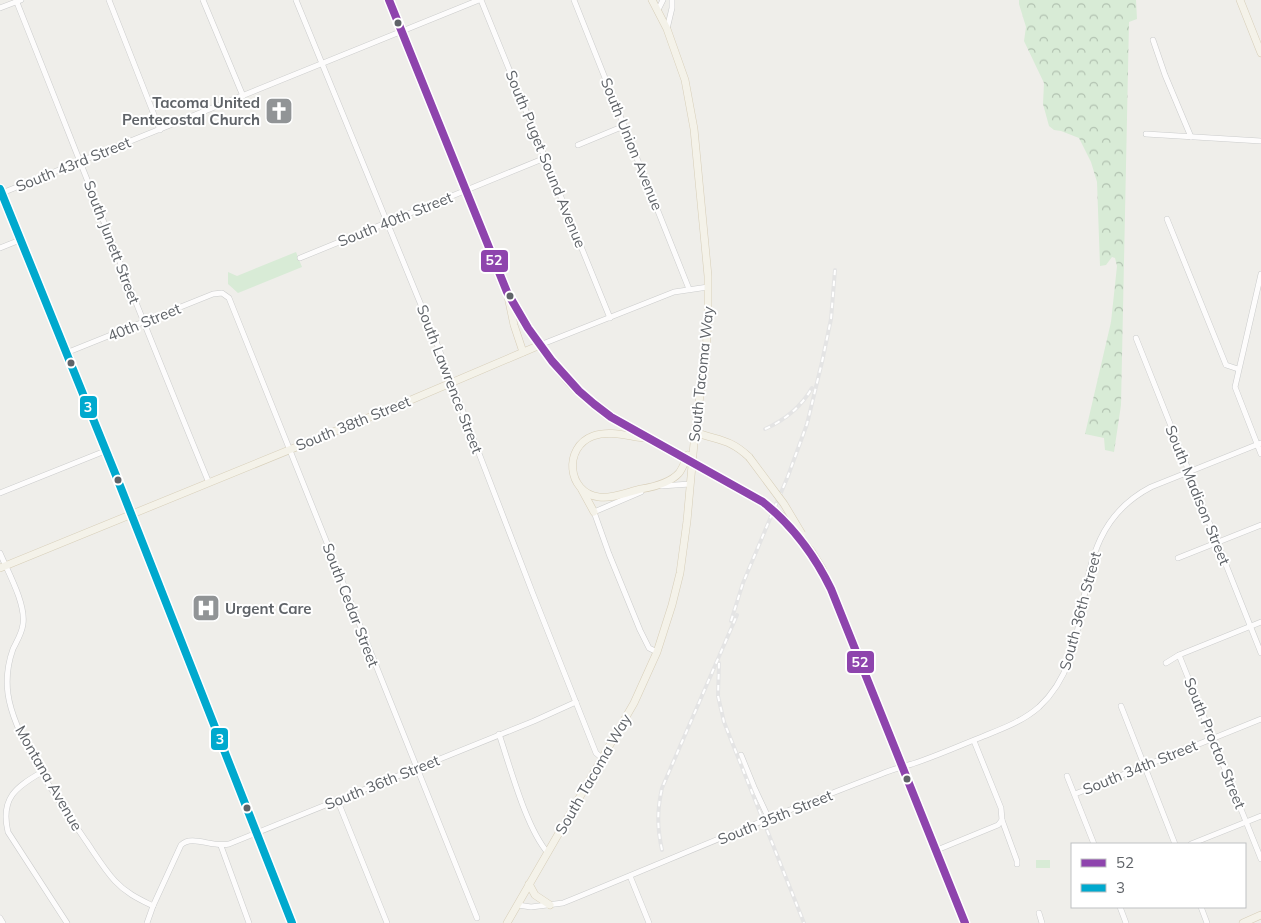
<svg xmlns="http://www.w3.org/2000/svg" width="1261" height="923" viewBox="0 0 1261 923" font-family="Mulish,sans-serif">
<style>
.green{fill:#d8ebd6}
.forest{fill:url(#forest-crowns)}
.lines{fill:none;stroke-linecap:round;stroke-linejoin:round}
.minor-casing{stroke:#cbcccc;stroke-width:6}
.major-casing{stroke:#d7ceb8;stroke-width:8}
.minor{stroke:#fdfcfc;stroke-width:5}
.major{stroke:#f4f2e9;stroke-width:7}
.rail-casing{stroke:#e4e4e4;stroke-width:4}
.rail{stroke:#fff;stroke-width:2;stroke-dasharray:5.5;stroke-linecap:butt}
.major-bridge-casing{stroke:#d7ceb8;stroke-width:8;stroke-linecap:butt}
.major-bridge{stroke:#f4f2e9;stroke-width:7}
.bus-1-casing{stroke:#fff;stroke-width:11}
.bus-2-casing{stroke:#fff;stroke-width:11}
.bus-1{stroke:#8e44ad;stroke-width:8}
.bus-2{stroke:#00a9ce;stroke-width:8}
.bus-dot{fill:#5f6368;stroke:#fff;stroke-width:2}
.labels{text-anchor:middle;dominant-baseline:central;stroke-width:4;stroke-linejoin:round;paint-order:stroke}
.poi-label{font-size:15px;font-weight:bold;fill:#5f6368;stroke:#fff;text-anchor:end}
.street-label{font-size:15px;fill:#5f6368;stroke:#fff}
.line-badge{stroke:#fff;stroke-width:2}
.badge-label{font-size:14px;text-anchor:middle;font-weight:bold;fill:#fff}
</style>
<defs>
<pattern id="forest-crowns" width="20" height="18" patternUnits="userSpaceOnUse" patternTransform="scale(1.25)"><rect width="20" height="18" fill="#d8ebd6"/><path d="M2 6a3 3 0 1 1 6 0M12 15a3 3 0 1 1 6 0" fill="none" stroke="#b2c2b1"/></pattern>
</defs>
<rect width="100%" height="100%" fill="#efeeea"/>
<g class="green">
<polygon points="296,252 302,267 238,293 228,284 228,272 237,276"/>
<rect x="1036" y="860" width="14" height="8"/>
</g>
<polygon class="forest" points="1019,0 1136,0 1137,19 1129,22 1121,405 1114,452 1105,450 1104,438 1085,434 1111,322 1117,266 1115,258 1112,257 1106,265 1100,266 1097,182 1091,162 1079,138 1061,131 1054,130 1049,126 1043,104 1044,83 1024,41 1026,27 1019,4"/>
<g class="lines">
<defs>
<g id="minor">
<path d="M16 0C80 161 143 323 209 483"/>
<polyline points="109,0 160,130"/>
<polyline points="203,0 243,96"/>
<polyline points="296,0 437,344 533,594 596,753 602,758"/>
<polyline points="389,0 507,292 527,326 540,345 674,292 708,287"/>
<polyline points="481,0 610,318"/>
<polyline points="574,0 689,289"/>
<polyline points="0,8 21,0"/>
<polyline points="658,10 663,0"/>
<polyline points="667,29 672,8 672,0"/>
<polyline points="1153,40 1165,75 1191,137"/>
<polyline points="1146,134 1261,141"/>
<polyline points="578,145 624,126"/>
<polyline points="2,193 479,0"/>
<polyline points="1167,219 1226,365 1238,369"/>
<polyline points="0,248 20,240"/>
<polyline points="300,258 545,158"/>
<polyline points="1261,274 1235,387 1261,454"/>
<polyline points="1136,338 1261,653"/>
<polyline points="66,353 213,294 222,293 229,298 477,918"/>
<polyline points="661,486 690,484"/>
<polyline points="641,492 594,512 609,554 640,630 649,648 657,652"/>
<polyline points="0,493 105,451"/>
<path d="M0 553C8 572 26 604 23 624 22 633 17 641 13 649 8 663 6 679 8 694 14 738 61 804 86 841 95 854 104 869 115 881 126 893 139 899 153 906"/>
<polyline points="1178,558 1261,525"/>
<polyline points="1179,655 1261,859"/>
<polyline points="1166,663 1179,655 1261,622"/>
<polyline points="1121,706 1175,844"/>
<path d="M499 734C510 766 526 828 548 853"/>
<polyline points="974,741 1001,808 1002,820 1017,861 1017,864"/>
<polyline points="741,755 754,787 769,819"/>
<path d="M42 772C16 787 0 798 8 832L67 923"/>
<polyline points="1067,776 1094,844"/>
<polyline points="1075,794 1261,719"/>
<polyline points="337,799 387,923"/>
<polyline points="1191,844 1261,816"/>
<polyline points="221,846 249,923"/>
<polyline points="937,850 998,825 1002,820"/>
<polyline points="630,876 649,923"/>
<path d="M518 905 531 907 563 903C669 860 773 815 879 775 890 770 901 767 912 764 937 756 961 745 984 736 1004 728 1023 721 1039 707 1106 645 1057 536 1151 487L1261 443"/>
<polyline points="1120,907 1126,923"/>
<polyline points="1201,907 1207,923"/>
<polyline points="1039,913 1042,923"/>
<polyline points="0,918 3,923"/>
<path d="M147 923 153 906 181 845C192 834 212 848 229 844L534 721 576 702"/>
</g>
<g id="major">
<polyline points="1240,0 1261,53"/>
<polyline points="0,189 117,478 292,923"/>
<polyline points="507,292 514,325 523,352"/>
<path d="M695 432C718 441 729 438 749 457"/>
<path d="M643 438C627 436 609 430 593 436 563 447 567 493 599 497 612 499 628 492 641 489 653 487 671 482 679 473 683 468 685 461 688 455"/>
<polyline points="582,490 594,512"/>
<path d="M0 568 392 408 540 345C555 366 570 387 591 403 611 419 635 431 657 444"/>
<polyline points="856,652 965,923"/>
<polyline points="529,884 535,895 550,905"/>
<polyline points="507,923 634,703 657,652 672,605 680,573 687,521 695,432 706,351 708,320 708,276 694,129 685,80 667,29 652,0"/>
<polyline points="1243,923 1261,915"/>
</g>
</defs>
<use href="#minor" class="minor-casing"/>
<use href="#major" class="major-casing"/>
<use href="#minor" class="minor"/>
<use href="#major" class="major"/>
<defs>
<g id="rail">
<path d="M765 429C785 420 801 407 812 388"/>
<polyline points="731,621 743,583 788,476 807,424 822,362 831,319 835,270"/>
<polyline points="719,663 718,696 724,722 804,923"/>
<path d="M662 850C657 827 657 811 662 788L737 615"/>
</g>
</defs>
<use href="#rail" class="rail-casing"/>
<use href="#rail" class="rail"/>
<defs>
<g id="major-bridge">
<polyline points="657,444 740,488 782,516 812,552 822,568 856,652"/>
<polyline points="749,457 784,504 802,534"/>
</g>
</defs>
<use href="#major-bridge" class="major-bridge-casing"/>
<use href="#major-bridge" class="major-bridge"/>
<defs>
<path id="bus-1" d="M389 0 507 292 528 328 552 361 579 391 594 404 611 417 763 502C793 526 814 554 831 589L965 923"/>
<polyline id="bus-2" points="0,189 117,478 292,923"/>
</defs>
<use href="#bus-1" class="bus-1-casing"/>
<use href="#bus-2" class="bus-2-casing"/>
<use href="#bus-1" class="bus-1"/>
<use href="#bus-2" class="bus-2"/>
</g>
<defs>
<symbol id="church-square" viewBox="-11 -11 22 22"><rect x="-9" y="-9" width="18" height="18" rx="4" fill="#919496" stroke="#fff"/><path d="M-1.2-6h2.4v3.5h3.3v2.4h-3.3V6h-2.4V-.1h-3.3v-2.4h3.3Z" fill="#fff"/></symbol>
<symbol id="hospital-square" viewBox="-11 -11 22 22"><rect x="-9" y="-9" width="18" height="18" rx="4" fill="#919496" stroke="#fff"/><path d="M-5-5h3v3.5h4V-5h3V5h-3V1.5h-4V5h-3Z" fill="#fff"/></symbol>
</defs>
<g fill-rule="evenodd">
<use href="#church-square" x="263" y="95" width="32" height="32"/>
<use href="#hospital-square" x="190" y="592" width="32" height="32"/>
</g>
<g class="bus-dot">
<circle cx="398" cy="23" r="4.5"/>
<circle cx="510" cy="296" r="4.5"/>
<circle cx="71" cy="363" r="4.5"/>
<circle cx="118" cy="480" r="4.5"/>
<circle cx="907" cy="779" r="4.5"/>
<circle cx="247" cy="808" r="4.5"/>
</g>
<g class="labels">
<g class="poi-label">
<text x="260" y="102">Tacoma United<tspan x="260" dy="17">Pentecostal Church</tspan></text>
<text x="225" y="608" text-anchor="start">Urgent Care</text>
</g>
<g class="street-label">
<text transform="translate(632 144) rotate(68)">South Union Avenue</text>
<text transform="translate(546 159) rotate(68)">South Puget Sound Avenue</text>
<text transform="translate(73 164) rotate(-22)">South 43rd Street</text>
<text transform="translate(395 219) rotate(-22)">South 40th Street</text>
<text transform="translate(112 242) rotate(69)">South Junett Street</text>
<text transform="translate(144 322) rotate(-22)">40th Street</text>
<text transform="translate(701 374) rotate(-84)">South Tacoma Way</text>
<text transform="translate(450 379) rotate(69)">South Lawrence Street</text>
<text transform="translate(353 423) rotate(-22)">South 38th Street</text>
<text transform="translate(1198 495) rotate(68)">South Madison Street</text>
<text transform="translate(351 605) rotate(69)">South Cedar Street</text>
<text transform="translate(1080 611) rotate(-75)">South 36th Street</text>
<text transform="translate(1215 743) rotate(68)">South Proctor Street</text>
<text transform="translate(1140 767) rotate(-22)">South 34th Street</text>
<text transform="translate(593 774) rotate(-60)">South Tacoma Way</text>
<text transform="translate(49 778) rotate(60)">Montana Avenue</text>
<text transform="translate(382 782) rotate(-22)">South 36th Street</text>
<text transform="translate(775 817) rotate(-22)">South 35th Street</text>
</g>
</g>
<g class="line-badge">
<rect x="480" y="249" width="29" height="24" rx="5" fill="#8e44ad"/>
<rect x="79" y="395" width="19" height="24" rx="5" fill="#00a9ce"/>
<rect x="846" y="650" width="29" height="24" rx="5" fill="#8e44ad"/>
<rect x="210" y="727" width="19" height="24" rx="5" fill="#00a9ce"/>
</g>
<g class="badge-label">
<text x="494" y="265">52</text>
<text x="88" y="412">3</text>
<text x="860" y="667">52</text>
<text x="220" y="744">3</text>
</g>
<rect x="1071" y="843" width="175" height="65" fill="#ffffff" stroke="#bfc1c3"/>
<rect x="1081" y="859" width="25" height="8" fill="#8e44ad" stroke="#bfc1c3"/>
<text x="1116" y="868" font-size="15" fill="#5f6368">52</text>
<rect x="1081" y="884" width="25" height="8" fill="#00a9ce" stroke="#bfc1c3"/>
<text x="1116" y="893" font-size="15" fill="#5f6368">3</text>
</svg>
